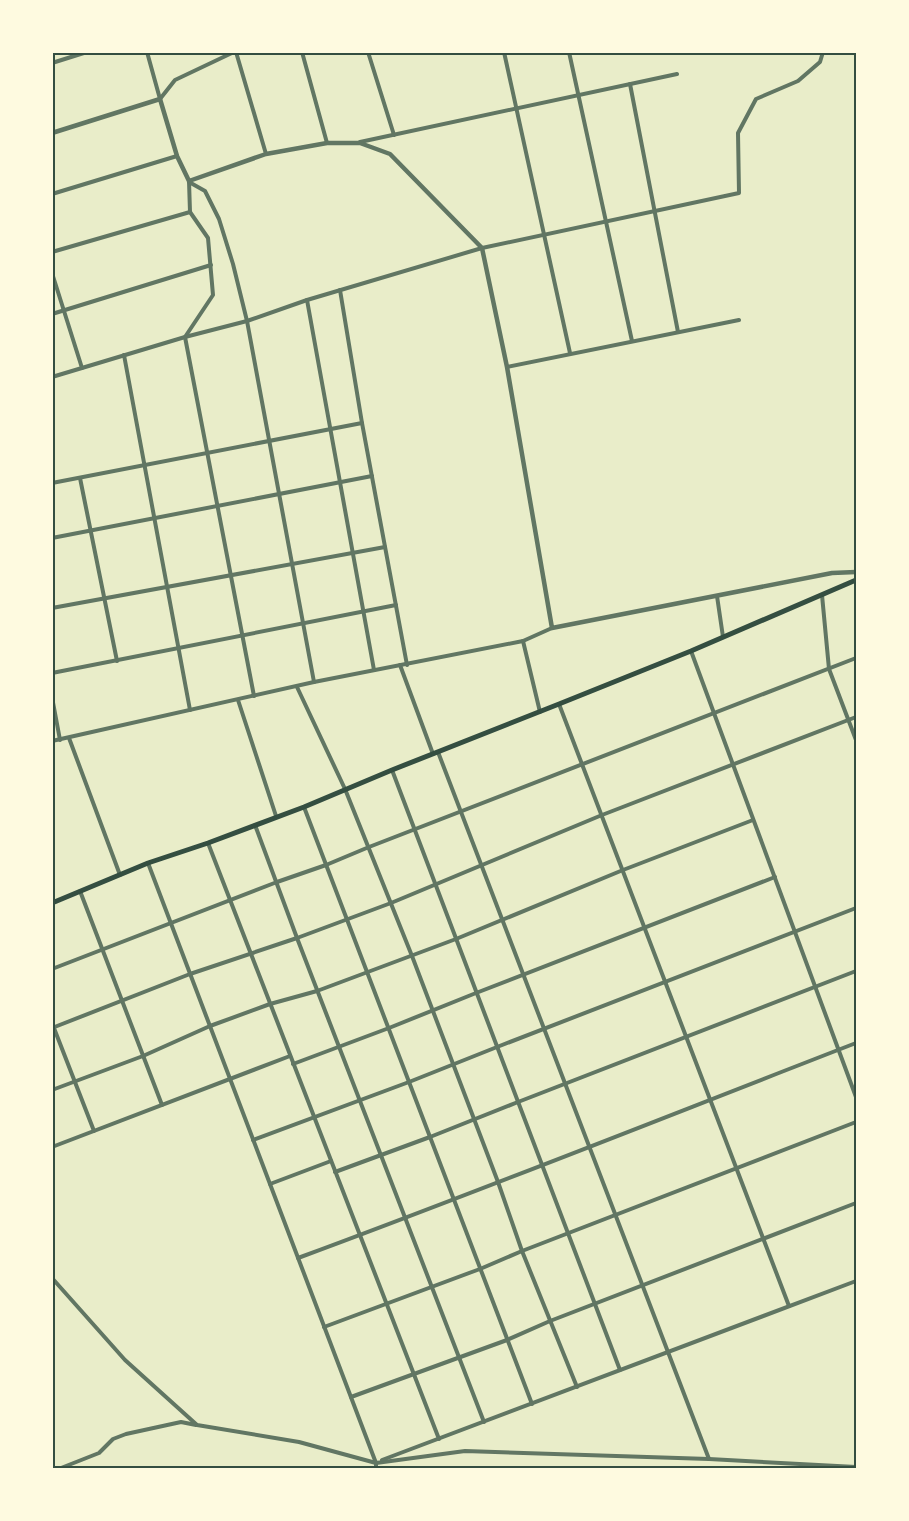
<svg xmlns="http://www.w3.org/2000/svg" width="909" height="1521" viewBox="0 0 909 1521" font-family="'Fira Sans',sans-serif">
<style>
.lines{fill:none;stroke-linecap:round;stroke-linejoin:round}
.minor{stroke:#617663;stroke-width:4}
.tertiary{stroke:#617663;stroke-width:4.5}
.primary{stroke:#344e41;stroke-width:5}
.neatline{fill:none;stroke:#344e41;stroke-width:2}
</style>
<rect width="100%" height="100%" fill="#e9edc9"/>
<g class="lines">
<g class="minor">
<polyline points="147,52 160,99"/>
<polyline points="236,52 266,154"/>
<polyline points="302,52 327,143"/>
<polyline points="368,52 394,135"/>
<polyline points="504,52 570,353"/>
<polyline points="569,52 632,341"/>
<polyline points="52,63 87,52"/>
<polyline points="630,84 678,332"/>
<polyline points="160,99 175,80 234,52"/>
<polyline points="360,142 677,74"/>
<polyline points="189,181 190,212 208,238 213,295 185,337 254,696"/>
<polyline points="189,182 205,191 219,219 233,264 247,321 314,682"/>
<polyline points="52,194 177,156"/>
<polyline points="52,252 190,212"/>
<polyline points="52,273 82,368"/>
<polyline points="340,290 362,423 407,665"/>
<polyline points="307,300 374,670"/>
<polyline points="52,314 211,265"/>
<polyline points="124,355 190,710"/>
<polyline points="507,367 739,320"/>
<polyline points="52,377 185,337 247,321 307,300 482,248 739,193 738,133 756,99 798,81 820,62 823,52"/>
<polyline points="80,478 117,661"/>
<polyline points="52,483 362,423"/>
<polyline points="52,538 372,476"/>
<polyline points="822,595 829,669 856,740"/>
<polyline points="717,596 723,637"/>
<polyline points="52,608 385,547"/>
<polyline points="523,641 540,712"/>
<polyline points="691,651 856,1097"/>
<polyline points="400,665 433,754"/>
<polyline points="52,673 396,605"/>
<polyline points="297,687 345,789 412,956 498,1182 522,1251 577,1387"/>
<polyline points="52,697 60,740"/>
<polyline points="238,700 276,816"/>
<polyline points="559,704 789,1306"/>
<polyline points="69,738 120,875"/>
<polyline points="52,741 314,682 523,641 552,628"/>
<polyline points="438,752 709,1459"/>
<polyline points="392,770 620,1370"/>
<polyline points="304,807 532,1404"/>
<polyline points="255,825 297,938 484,1422"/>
<polyline points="208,843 439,1439"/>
<polyline points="148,863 376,1463 376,1468"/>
<polyline points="80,891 162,1105"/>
<polyline points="52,969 277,882 326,865 369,847 856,658"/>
<polyline points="52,1023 94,1131"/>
<polyline points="52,1028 190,974 297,938 391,903 602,815 856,717"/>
<polyline points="293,1064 389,1028 476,993 775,877"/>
<polyline points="52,1090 143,1056 210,1026 270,1004 317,991 456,939 623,870 753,820"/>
<polyline points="253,1140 409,1082 497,1047 856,908"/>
<polyline points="52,1147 290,1056"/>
<polyline points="335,1172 430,1137 518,1102 856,971"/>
<polyline points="270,1184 331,1161"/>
<path d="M298 1258C485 1189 670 1115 856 1043"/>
<polyline points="52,1278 125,1360 197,1425 299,1442 376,1463 465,1451 709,1459 856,1467"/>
<polyline points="324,1327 480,1269 522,1251 856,1122"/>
<polyline points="351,1397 507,1340 550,1321 856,1203"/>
<polyline points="382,1460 856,1281"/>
<polyline points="61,1468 99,1453 113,1439 126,1434 181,1422 196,1425"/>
</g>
<polyline class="tertiary" points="52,133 160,99 177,156 189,181 266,154 327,143 360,143 390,154 482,248 507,367 552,628 832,573 856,572"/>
<polyline class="primary" points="52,903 148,863 208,843 304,807 392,770 559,704 691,651 856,580"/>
</g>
<rect width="909" height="1521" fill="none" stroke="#fefae0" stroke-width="108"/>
<rect x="54" y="54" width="801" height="1413" class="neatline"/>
</svg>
